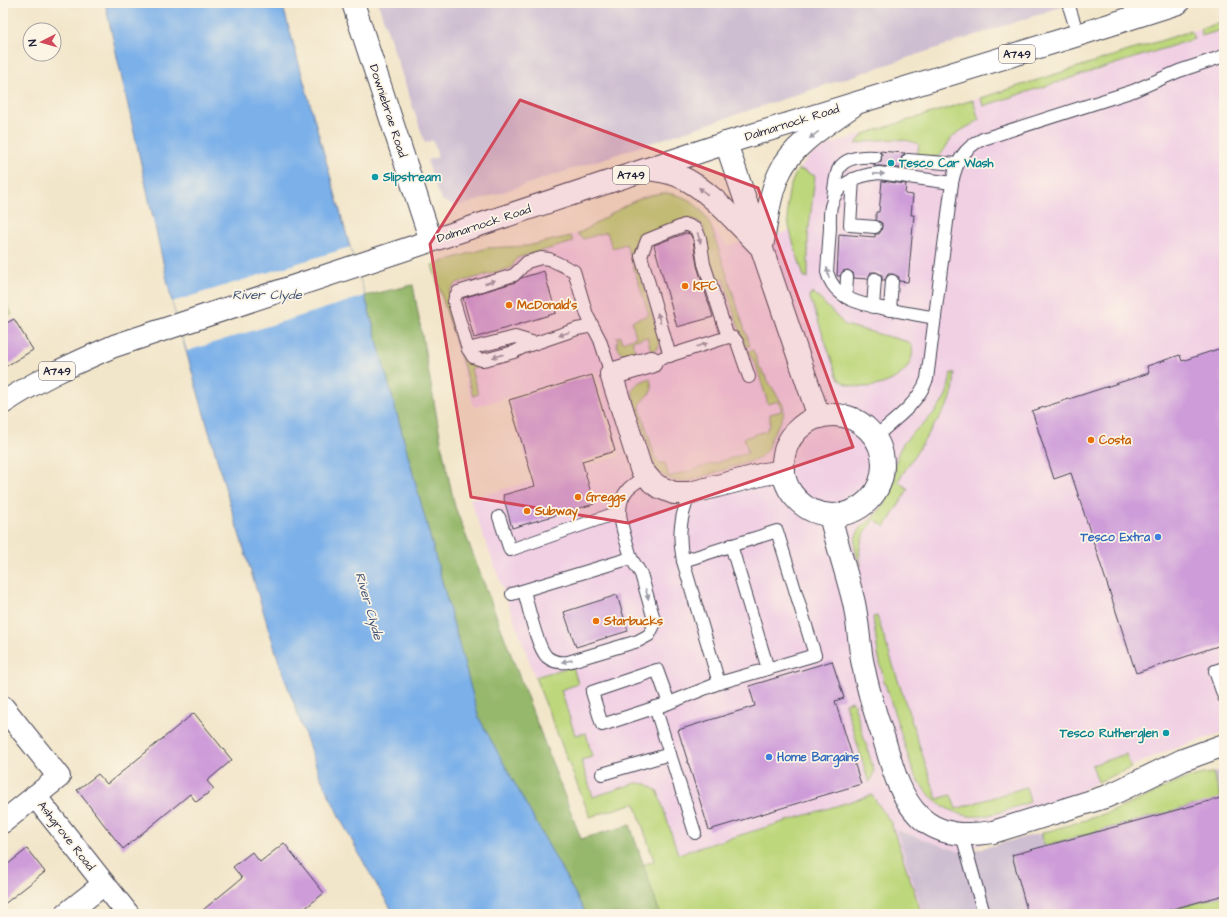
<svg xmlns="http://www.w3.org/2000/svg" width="1227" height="917" viewBox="0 0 1227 917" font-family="'Architects Daughter',sans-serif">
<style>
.built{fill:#f1d0e4}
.industrial{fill:#cebed1}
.green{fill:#bdd77c;stroke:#707c5c}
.forest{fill:#96b86c;stroke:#5c6d54}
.water{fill:#7bb0e9;stroke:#4e6992}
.pier{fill:#f2e6ca}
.building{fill:#ce9cd9}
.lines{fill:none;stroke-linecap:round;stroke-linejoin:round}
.service-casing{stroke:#413f50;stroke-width:14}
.minor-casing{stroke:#413f50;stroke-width:24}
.primary-casing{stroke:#413f50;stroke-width:24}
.service{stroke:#fff;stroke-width:12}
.minor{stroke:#fff;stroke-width:22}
.primary{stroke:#fff;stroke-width:22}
.oneway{fill:#9c9ca7}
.marked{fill:#d1495b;fill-opacity:0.2;stroke:#d1495b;stroke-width:3;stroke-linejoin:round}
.culture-dot{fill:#0f9aa8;stroke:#fcf5e5;stroke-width:1.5}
.food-dot{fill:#e8710a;stroke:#fcf5e5;stroke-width:1.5}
.shop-dot{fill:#3f7fe0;stroke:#fcf5e5;stroke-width:1.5}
.labels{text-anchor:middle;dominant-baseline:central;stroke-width:3.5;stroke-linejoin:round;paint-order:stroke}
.shield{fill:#fcf5e5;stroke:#63616e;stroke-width:1}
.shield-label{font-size:11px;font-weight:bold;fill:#22223b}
.street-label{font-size:12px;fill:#22223b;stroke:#fcf5e5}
.culture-label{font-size:12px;font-weight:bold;fill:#0d838f;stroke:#fcf5e5;text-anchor:start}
.food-label{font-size:12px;font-weight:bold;fill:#c56008;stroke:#fcf5e5;text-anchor:start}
.shop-label{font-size:12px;font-weight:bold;fill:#366cbe;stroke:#fcf5e5;text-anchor:end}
.water-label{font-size:13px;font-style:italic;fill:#415478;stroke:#fcf5e5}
</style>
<rect width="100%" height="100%" fill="#fcf5e5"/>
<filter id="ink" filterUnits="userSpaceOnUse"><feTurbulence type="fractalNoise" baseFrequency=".025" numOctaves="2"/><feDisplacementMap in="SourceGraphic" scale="8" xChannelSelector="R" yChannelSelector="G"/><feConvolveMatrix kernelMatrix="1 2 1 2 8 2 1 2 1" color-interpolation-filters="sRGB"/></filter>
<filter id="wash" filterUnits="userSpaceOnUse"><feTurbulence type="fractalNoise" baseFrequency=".012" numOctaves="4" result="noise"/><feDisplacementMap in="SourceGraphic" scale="16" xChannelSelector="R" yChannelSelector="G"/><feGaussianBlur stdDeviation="0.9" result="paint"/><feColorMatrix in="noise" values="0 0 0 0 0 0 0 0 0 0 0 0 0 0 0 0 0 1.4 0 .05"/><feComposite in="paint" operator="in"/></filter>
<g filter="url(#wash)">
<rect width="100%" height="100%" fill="#f2e6ca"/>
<polygon class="built" points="1224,21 1224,732 1161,753 1098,782 963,853 897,830 924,914 671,914 635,803 590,817 535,677 470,499 619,456 595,372 474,407 432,265 487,248 527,246 577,234 633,201 644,196 662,193 677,195 691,201 727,246 790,231 787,210 789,189 793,179 803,164 810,156 822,149 831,144"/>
<g class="industrial">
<polygon points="378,3 1073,3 467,204 455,206 443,201 437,191 427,160 438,157 433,140 425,143"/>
<polygon points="1224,769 1224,808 1213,773"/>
<polygon points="1195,805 1220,896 1155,914 924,914 896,830 963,853 1042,833 1044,846"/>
</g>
<g class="green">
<polygon points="1224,21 1224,29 1202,36 1200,29"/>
<polygon points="1191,31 1194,39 983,106 981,98"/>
<path d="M973 100 979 120C971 126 961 129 954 136 947 142 945 152 938 157H917L919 144C899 136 875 140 855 144L864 134Z"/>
<path d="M798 170 805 171 815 176 808 237V278L804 277C793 240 776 206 798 170Z"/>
<path d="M662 193C688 194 702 206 712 229L750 346 746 347 733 311 724 279 713 282 703 226 697 221 687 218 658 231 643 235 636 241 635 247 636 258 660 341 658 348 651 351 647 337 632 341 637 357 633 358 631 352 623 354 619 350 616 342H618L617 337 620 336 622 342 636 337 632 321 649 315 626 244 612 248 607 232 583 239 577 234C606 220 629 197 662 193Z"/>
<polygon points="571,236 573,242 517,258 511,268 457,283 450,290 449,298 464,351 469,359 481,366 471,369 478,394 473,396 432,265 487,248 527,246"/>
<path d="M814 293 845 325 909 342C913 346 913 351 912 356 908 384 856 397 838 378L809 295Z"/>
<polygon points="3,297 12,314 3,319"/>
<path d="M753 350 759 366 783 405 784 412 782 419 773 434 767 450 758 459 689 481H675L669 479 660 473 655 467 634 401C630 385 636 384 650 378L652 389C649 397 640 399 640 408L655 457 660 463H665L669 477 748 453 744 438 766 431 770 425V414L782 411 779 401 768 404 757 368 748 351Z"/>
<path d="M951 373H955L953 391 950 401 898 481 908 489 885 527 874 519C862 536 857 545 861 566 856 556 853 547 856 536 859 527 868 523 874 516 880 510 886 502 890 494 898 478 891 461 903 444 915 428 935 417 944 399 949 391 949 382 951 373Z"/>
<path d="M877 616 937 799 951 795 956 809 1026 787 1030 802C1015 807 998 814 982 816 953 820 924 796 913 771L884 681 878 654 873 617Z"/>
<polygon points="573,666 578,684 561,690 575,735 586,733 592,757 581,760 593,797 636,783 647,784 658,792 678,854 872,795 891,823 922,914 660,914 643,865 654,861 635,803 590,817 535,677"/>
<polygon points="853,701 874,771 872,779 869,783 845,703"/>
<polygon points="1126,754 1131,768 1098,782 1092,765"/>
<path d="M1213 773 1224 808V914H1155L1220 896 1195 805 1043 846 1042 833C1071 824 1102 816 1130 804 1158 793 1182 775 1213 773Z"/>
</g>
<polygon class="forest" points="413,285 443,452 455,507 581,839 630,825 660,914 586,914 479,719 365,296"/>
<polygon class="water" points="105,3 282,3 350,247 365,296 479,718 586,914 394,914 368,870 342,822 319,774 279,662 229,501 172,302"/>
<polygon class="pier" points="350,247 365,296 187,351 172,302"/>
<g id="blocks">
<g class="building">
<polygon points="879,151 905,153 902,156 901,160 901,164 908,167 907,169 880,166 874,166 874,164 879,163 881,161 882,154"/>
<polygon points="882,181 906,184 905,194 913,195 911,215 914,215 908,282 899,281 899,277 893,274 888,274 885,280 882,280 882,275 876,272 871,272 868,279 854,278 853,273 848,270 843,271 840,276 837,276 839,234 875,237 875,234 879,234 881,231 882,227 882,223 876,220 876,212 879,212"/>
<polygon points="686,233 690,234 693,240 697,266 713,317 677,327 654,245"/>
<polygon points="544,271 556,313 474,338 463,298 516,282 521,278"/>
<polygon points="14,319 33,350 3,368 3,325"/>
<polygon points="1224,347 1224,644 1136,673 1071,473 1054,479 1032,411 1149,373 1147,366 1180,355 1182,361"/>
<polygon points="592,375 615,451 582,461 594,504 512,528 503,495 535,486 509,400"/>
<polygon points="617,595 628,631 576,647 564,612"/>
<polygon points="832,661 844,698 835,701 861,784 709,830 678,730 755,706 749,686"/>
<polygon points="194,713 232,760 207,781 214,789 196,802 190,794 123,849 77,790 98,774 107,784"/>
<polygon points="1224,797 1224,895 1155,914 1028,914 1012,855"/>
<polygon points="284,843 324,893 298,914 198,914 242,878 233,867 252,852 260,862"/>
<polygon points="27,849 45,872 3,905 3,868"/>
</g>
</g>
</g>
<g filter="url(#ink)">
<use href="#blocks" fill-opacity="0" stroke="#413f50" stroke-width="1"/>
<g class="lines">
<defs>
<g id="service">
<polyline points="1068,3 1078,35"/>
<polyline points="908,160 957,164"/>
<polyline points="853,179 850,225 875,227"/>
<path d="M833 198C834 189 835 178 838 170 844 157 863 156 875 157"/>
<polyline points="846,297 847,277"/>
<polyline points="873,307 875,279"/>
<polyline points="890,310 892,281"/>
<path d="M935 318C921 315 906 313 892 310 866 305 835 302 827 272 828 257 829 243 830 228 830 220 829 210 832 203 838 182 860 175 879 173L952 183"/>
<polyline points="593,326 577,329 524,347 514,352 488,359 482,360 473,357 468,349 454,302 455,297 458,292 514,275 527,262 541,258 549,259 574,271 587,315 600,340 611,374"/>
<polyline points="468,349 515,337 535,343"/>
<polyline points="670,356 641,256 647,240 684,225 688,225 696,229 700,238 704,264 728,337"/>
<polyline points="662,358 728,337 734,338 737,342 749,377"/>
<path d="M875 437C894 420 918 404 927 379L952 183C956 163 963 148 983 139L1133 91 1179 71 1224 56"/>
<path d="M690 493C680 517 678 535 683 561L719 683"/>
<polyline points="499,517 510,550 619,512"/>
<polyline points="731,545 768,669"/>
<path d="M524 591C528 605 537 648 547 657 553 662 560 663 568 662L638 641 649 635 655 623 641 574 631 558"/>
<path d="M512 594 631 558C626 537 611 508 628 489 633 484 640 480 646 476"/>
<polyline points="1224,668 1215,671 1224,697"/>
<polyline points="669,703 657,670 592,692 602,725 669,703 719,683 815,655 777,531 683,561"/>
<polyline points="655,707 695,833"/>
<polyline points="602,774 670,754"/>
<polyline points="962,835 984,914"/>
</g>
<g id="minor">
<polyline points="353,3 431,241"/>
<polyline points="726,143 819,417"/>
<path d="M648 169C659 171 671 172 681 177 710 190 735 221 758 244"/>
<path d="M762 246C767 222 769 194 780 172 792 145 830 122 854 105"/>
<polyline points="651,362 611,374 641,469 652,482 659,487 674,493 690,493 764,474 784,471"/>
<circle cx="833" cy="465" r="50"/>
<path d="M830 515C837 545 847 574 854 603 858 622 859 642 862 660 867 687 875 714 884 739 892 766 899 796 919 816 939 836 966 836 993 832L1108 796 1183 760 1224 745"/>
<polyline points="3,707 59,777 3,822"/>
<polyline points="35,796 128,914"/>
<polyline points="66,914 104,884"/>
</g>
<path id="primary" d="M3 403C39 379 75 363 114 346L726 143 1078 35 1178 3"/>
</defs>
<use href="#service" class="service-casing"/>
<use href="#minor" class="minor-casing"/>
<use href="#primary" class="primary-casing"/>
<use href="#service" class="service"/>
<use href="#minor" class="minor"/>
<use href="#primary" class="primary"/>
</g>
<defs><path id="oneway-solid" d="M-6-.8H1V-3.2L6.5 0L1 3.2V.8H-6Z"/></defs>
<g class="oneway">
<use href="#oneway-solid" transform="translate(814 135) rotate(143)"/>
<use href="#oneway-solid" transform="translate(879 174) rotate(1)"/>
<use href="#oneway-solid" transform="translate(703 191) rotate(-140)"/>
<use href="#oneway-solid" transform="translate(699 238) rotate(74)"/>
<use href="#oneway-solid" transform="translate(828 273) rotate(-101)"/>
<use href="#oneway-solid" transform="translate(490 282) rotate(-17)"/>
<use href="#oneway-solid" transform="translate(659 318) rotate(-106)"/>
<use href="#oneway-solid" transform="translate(564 334) rotate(160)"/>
<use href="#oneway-solid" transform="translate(702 345) rotate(-18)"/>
<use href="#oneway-solid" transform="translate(498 356) rotate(164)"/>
<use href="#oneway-solid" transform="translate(647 594) rotate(73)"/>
<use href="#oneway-solid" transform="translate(567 661) rotate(169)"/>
</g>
</g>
<path class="marked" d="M520 100 758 188 853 447 628 523 471 497 430 244Z"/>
<g class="culture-dot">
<circle cx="891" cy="163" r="4"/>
<circle cx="375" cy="177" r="4"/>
<circle cx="1166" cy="733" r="4"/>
</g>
<g class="food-dot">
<circle cx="685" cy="286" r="4"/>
<circle cx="509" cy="305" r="4"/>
<circle cx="1091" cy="440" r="4"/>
<circle cx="578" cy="497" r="4"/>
<circle cx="527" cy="511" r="4"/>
<circle cx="596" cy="621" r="4"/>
</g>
<g class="shop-dot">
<circle cx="1158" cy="537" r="4"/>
<circle cx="769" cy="757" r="4"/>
</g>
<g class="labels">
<g class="shield">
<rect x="999" y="45" width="36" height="18" rx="3"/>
<rect x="613" y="166" width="36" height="18" rx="3"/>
<rect x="39" y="362" width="36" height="18" rx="3"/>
</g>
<g class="shield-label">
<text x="1017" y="54">A749</text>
<text x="631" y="175">A749</text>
<text x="57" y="371">A749</text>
</g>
<g class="street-label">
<text transform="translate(388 111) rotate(72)">Downiebrae Road</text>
<text transform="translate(792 123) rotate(-17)">Dalmarnock Road</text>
<text transform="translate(484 224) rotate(-18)">Dalmarnock Road</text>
<text transform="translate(66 836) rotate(52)">Ashgrove Road</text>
</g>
<g class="culture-label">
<text x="899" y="163">Tesco Car Wash</text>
<text x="383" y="177">Slipstream</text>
<text x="1158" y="733" text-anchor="end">Tesco Rutherglen</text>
</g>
<g class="food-label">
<text x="693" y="286">KFC</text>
<text x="517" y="305">McDonald's</text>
<text x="1099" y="440">Costa</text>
<text x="586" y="497">Greggs</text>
<text x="535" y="511">Subway</text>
<text x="604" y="621">Starbucks</text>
</g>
<g class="shop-label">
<text x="1150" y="537">Tesco Extra</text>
<text x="777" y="757" text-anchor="start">Home Bargains</text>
</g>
<g class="water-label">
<text x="267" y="295">River Clyde</text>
<text transform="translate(369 606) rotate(74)">River Clyde</text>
</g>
</g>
<rect width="1227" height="917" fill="none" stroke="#fcf5e5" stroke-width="16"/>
<g transform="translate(42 42) rotate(264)"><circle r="19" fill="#fcf5e5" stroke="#a5a1a1"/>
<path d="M0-3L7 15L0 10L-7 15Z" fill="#d1495b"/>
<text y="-6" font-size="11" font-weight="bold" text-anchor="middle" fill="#22223b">N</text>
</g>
</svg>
